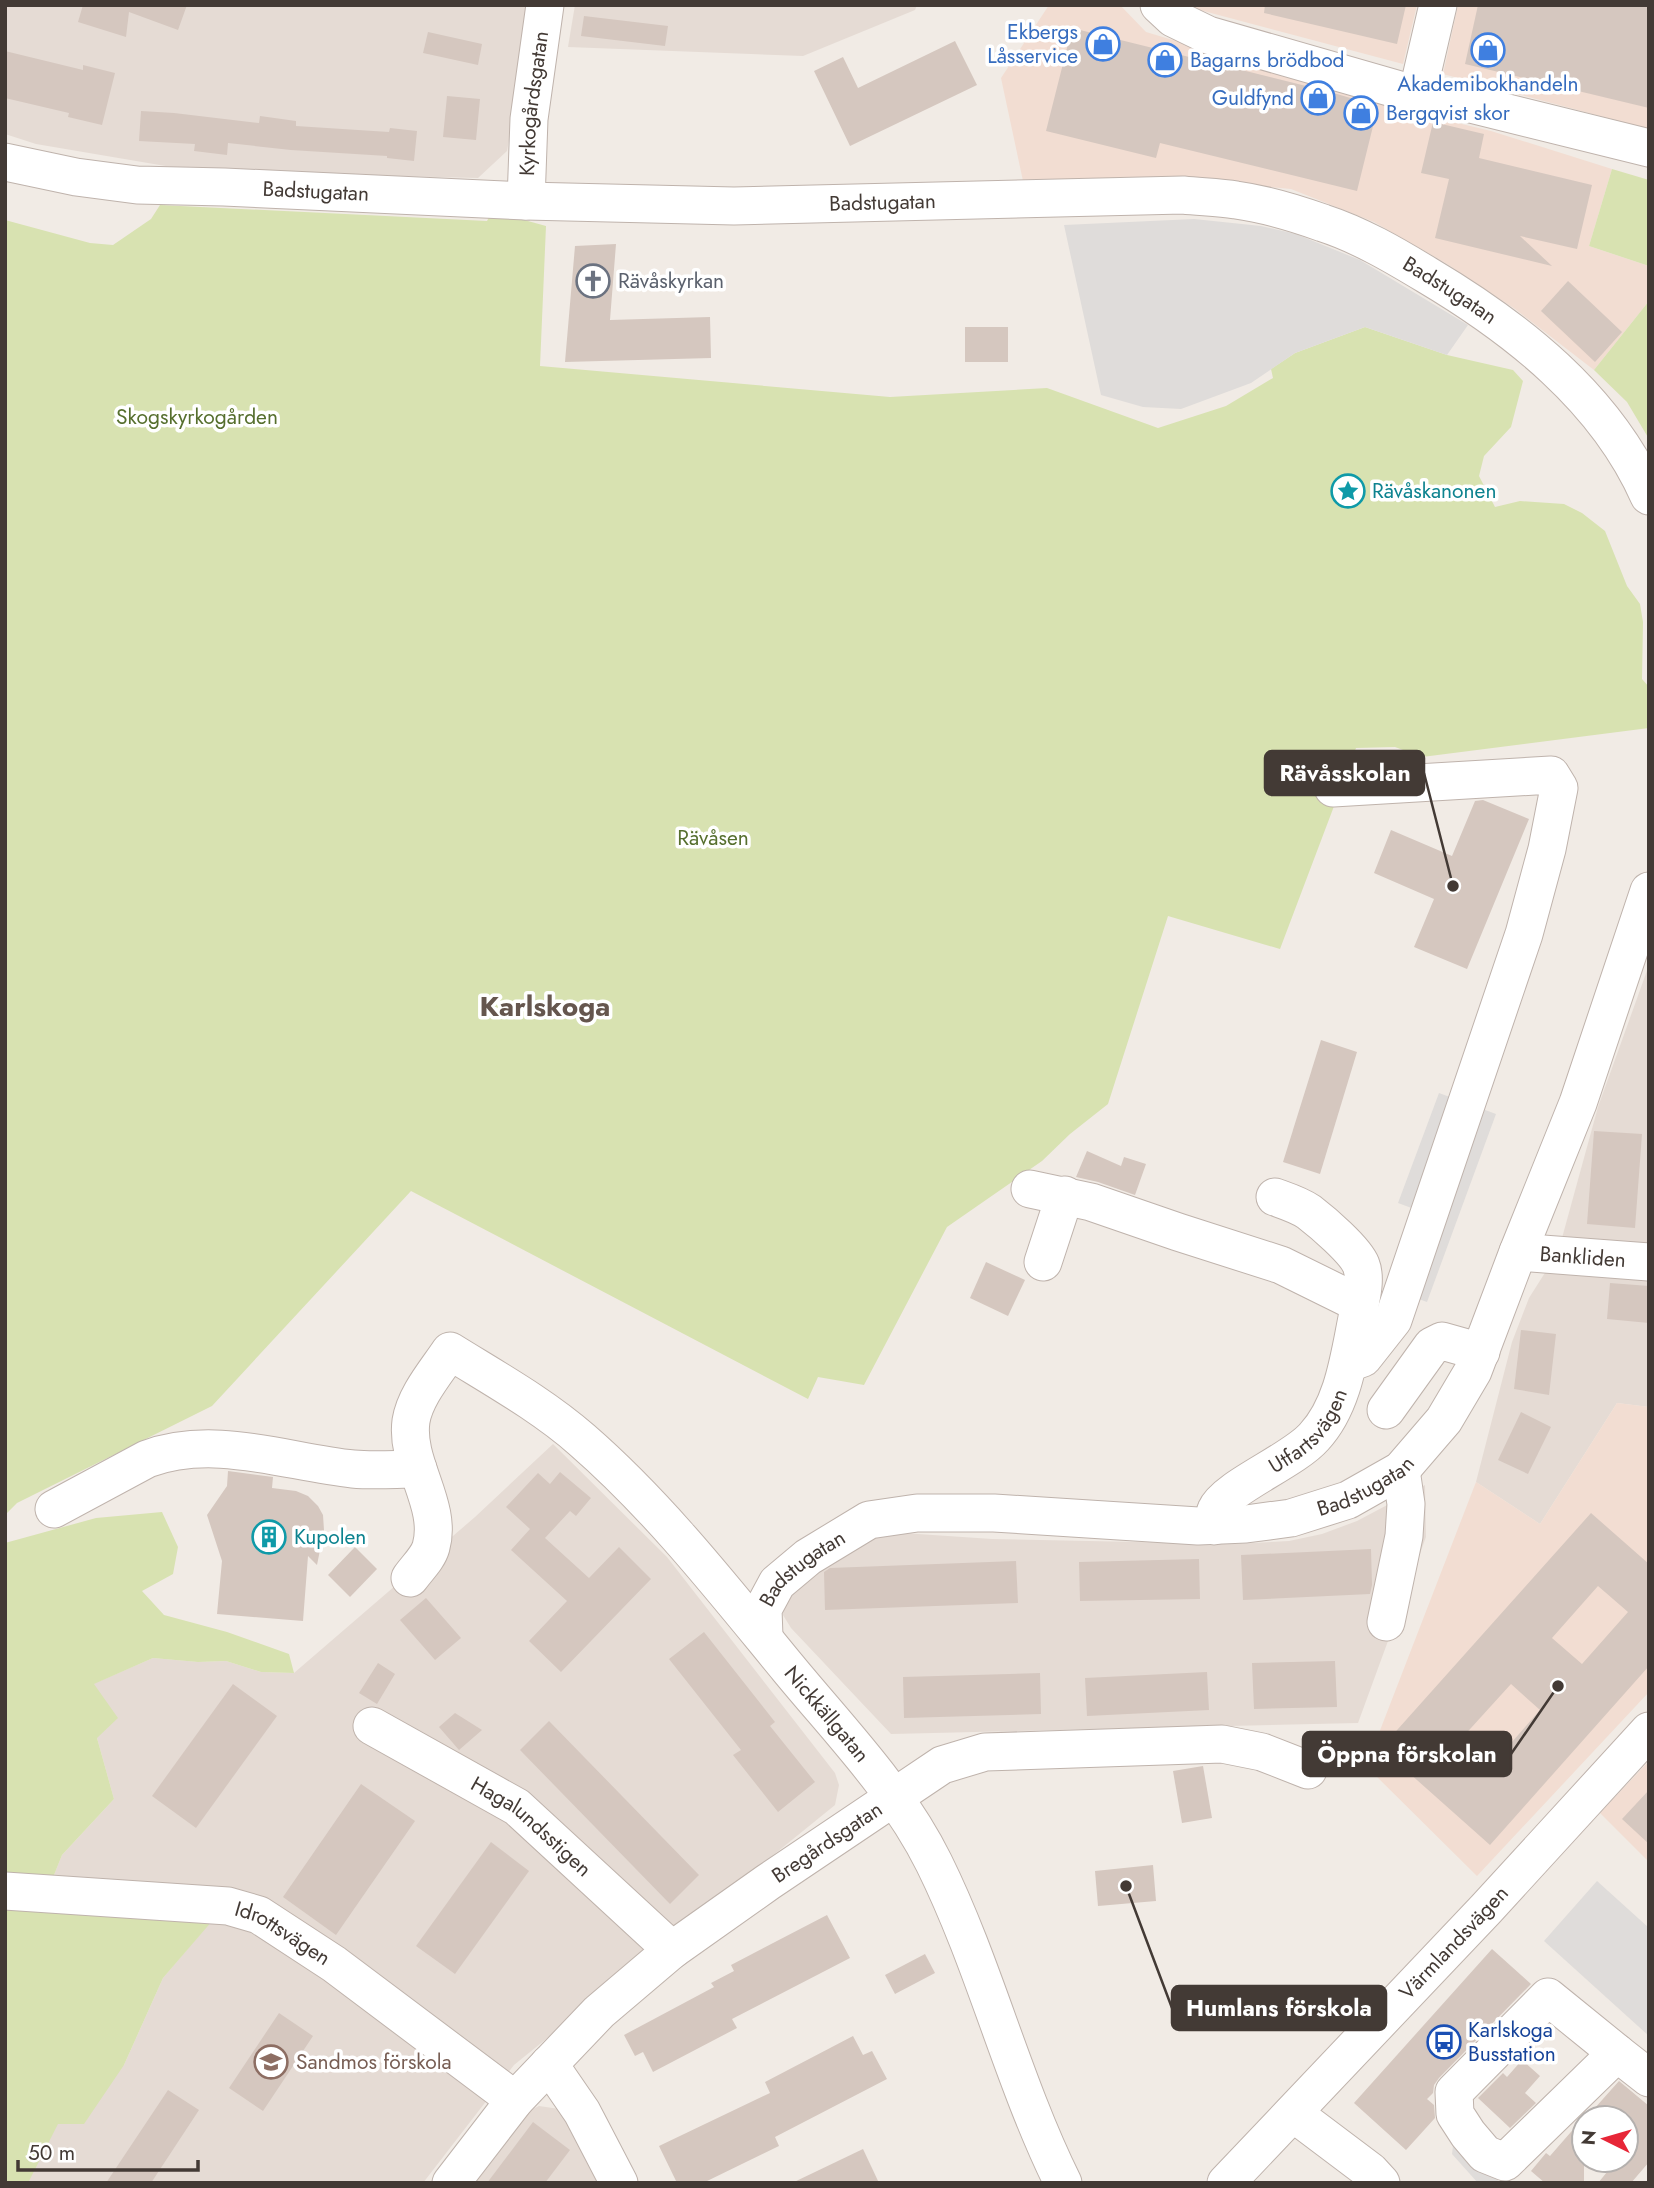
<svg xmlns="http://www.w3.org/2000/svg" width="1654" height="2188" viewBox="0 0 1654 2188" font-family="Jost,sans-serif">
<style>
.residential{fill:#e5dbd4}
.commercial{fill:#f2ddd2}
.green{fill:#d8e2b1}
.parking{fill:#dfdcda}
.building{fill:#d5c7bf;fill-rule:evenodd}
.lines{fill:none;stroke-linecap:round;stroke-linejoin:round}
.minor-casing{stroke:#bfb3ac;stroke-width:39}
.minor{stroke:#fff;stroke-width:37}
.labels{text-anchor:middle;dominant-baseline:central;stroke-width:7;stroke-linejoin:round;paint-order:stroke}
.shop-label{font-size:21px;fill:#366cbe;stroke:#fff;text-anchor:end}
.street-label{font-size:21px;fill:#433a35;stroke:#fff}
.worship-label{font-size:21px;fill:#5b616d;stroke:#fff;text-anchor:start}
.park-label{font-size:21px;fill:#566f2e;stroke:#fff}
.culture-label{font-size:21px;fill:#0d838f;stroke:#fff;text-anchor:start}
.transit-label{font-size:21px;fill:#164399;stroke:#fff;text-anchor:start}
.education-label{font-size:21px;fill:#785e54;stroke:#fff;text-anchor:start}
.district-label{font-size:28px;font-weight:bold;fill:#65564e;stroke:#fff}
.leader{fill:none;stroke:#433a35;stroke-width:2.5}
.callout-dot{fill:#433a35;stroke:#fff;stroke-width:2.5}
.callout{fill:#433a35;stroke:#433a35;stroke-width:2.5}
.callout-label{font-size:23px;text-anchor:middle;font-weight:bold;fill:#fff}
</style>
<rect width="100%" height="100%" fill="#f1ebe5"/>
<g class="residential">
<polygon points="5,5 533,5 507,151 478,178 195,171 36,144 5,134"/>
<polygon points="575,5 917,5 915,10 803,56 568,47"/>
<polygon points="1649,965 1649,1247 1562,1238 1598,1107"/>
<polygon points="1548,1268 1649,1276 1649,1407 1617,1403 1540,1524 1476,1482 1512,1342 1529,1298"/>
<polygon points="553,1444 667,1557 835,1773 839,1785 835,1805 514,2065 423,2183 5,2183 5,2118 124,2065 163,1978 212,1920 48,1890 62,1855 114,1799 97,1738 93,1684 153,1658 198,1662 226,1661 261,1672 294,1673 475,1517"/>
<polygon points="1425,1485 1426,1537 1358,1723 891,1734 791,1628 783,1615 784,1601 808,1571 862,1540 903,1533 992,1539 1234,1544 1289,1541 1322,1534 1357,1521"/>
<polygon points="539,2106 566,2110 602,2183 472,2183 529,2111"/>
</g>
<g class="commercial">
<polygon points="1049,5 1120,5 1146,32 1424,115 1491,131 1612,169 1589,246 1649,266 1649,301 1594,370 1515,309 1447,264 1374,222 1291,189 1187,179 1023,181 1001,78"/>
<polygon points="1181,5 1417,5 1403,64"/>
<polygon points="1458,5 1649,5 1649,129 1443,74"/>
<polygon points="1617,1403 1649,1407 1649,1692 1477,1876 1371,1771 1379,1733 1476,1482 1540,1524"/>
<polygon points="1649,1761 1649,1862 1600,1813"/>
</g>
<g class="green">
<polygon points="1612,169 1649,180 1649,266 1589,246"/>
<polygon points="160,205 487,221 492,211 546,226 540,366 890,397 1047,388 1158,428 1226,406 1273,378 1271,369 1295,353 1365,327 1447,355 1513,370 1523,381 1511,427 1484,456 1479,476 1495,507 1520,501 1564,504 1582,513 1605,531 1627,586 1640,604 1643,622 1642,679 1649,687 1649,728 1422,757 1395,747 1356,748 1280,949 1168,916 1108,1104 1070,1134 1042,1161 947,1227 864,1385 818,1377 808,1399 411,1191 212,1406 17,1503 5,1515 5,220 90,243 113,245 151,219"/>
<polygon points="1649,301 1649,439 1627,402 1594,370"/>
<polygon points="162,1512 178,1547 173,1574 142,1591 164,1615 227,1632 289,1654 294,1673 261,1672 226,1661 198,1662 153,1658 94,1684 118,1718 97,1738 114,1799 62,1855 48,1890 213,1920 163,1978 124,2065 84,2124 58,2124 28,2183 5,2183 5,1543 96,1518"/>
</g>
<g class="parking">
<polygon points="1194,219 1261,226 1296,234 1360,260 1468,325 1447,355 1365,327 1295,353 1251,383 1181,409 1143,407 1101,395 1064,225"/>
<polygon points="1439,1093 1496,1114 1427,1302 1389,1288 1417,1210 1398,1203"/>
<polygon points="1597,1881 1649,1928 1649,2036 1544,1941"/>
<polygon points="1455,2129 1500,2183 1478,2183 1452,2154"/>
</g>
<g class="building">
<polygon points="83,5 187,5 178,30 129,12 126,37 78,22"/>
<polygon points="1265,5 1406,5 1397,44 1264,13"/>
<polygon points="1478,5 1649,5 1649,108 1465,64"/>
<polygon points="584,16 668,26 665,46 581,36"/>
<polygon points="1072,28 1330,92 1378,106 1357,191 1160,143 1156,158 1046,131"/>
<polygon points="428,32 482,44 478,65 423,53"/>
<polygon points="955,41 977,85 850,146 814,71 843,57 858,88"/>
<polygon points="5,51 83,70 83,65 115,73 102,125 68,117 69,113 5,98"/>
<polygon points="447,96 480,99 476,140 443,137"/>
<polygon points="141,111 174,113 259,123 260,116 296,121 296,126 389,132 390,128 417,131 414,161 387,158 387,156 291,150 228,143 227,155 194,151 195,144 139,141"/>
<polygon points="1433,122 1484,134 1479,158 1592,185 1577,249 1520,236 1552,266 1435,238 1449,179 1421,173"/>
<polygon points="616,244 610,320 710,317 711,358 565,362 575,246"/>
<polygon points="1568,281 1622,332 1595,362 1541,311"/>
<rect x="965" y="327" width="43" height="35"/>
<polygon points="1483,800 1529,819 1467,969 1414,947 1434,899 1374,873 1391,830 1452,856 1475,801"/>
<polygon points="1321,1040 1357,1052 1320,1174 1283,1162"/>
<polygon points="1594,1131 1642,1134 1635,1228 1587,1224"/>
<polygon points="1087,1151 1121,1166 1124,1157 1146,1164 1135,1195 1098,1182 1076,1177"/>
<polygon points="986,1262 1025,1280 1008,1316 970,1298"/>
<polygon points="1610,1283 1649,1286 1649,1323 1607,1319"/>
<polygon points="1521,1330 1556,1334 1549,1395 1514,1389"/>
<polygon points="1521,1412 1551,1427 1528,1474 1498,1460"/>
<polygon points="228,1471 273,1477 272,1488 296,1491 308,1496 318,1506 323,1515 324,1530 317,1565 308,1556 303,1621 217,1614 222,1561 207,1515 227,1486"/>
<polygon points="560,1472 591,1498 576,1516 570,1511 545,1538 589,1578 619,1547 651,1579 561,1672 529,1641 567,1601 511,1550 530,1529 506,1507 538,1473 550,1484"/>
<path d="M1591 1513 1649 1564V1666L1490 1845 1381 1748ZM1598 1586 1628 1612 1582 1664 1552 1638ZM1511 1684 1540 1710 1491 1766 1461 1739Z"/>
<polygon points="355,1547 377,1569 350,1597 328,1575"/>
<polygon points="1371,1549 1372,1585 1370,1594 1243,1600 1241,1555"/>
<polygon points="1199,1559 1200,1599 1080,1601 1079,1562"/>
<polygon points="1016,1561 1018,1603 825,1610 824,1572 830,1568"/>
<polygon points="426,1598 461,1638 435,1660 400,1620"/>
<polygon points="704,1632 775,1722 770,1726 815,1782 778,1812 733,1755 741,1750 669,1659"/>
<polygon points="1335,1661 1337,1707 1254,1709 1252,1663"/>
<polygon points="378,1663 395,1674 377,1704 359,1693"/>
<polygon points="1207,1672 1209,1710 1087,1716 1085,1678"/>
<polygon points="1040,1673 1041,1714 904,1718 903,1677"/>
<polygon points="233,1684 277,1716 196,1828 152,1796"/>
<polygon points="455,1713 482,1730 459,1750 439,1727"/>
<polygon points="549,1721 699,1875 670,1904 520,1750"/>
<polygon points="1203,1766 1212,1818 1182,1823 1173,1771"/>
<polygon points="361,1784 415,1821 336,1935 283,1897"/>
<polygon points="1649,1790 1649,1844 1622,1819"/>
<polygon points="491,1842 529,1871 455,1974 416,1946"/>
<polygon points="1153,1865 1156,1901 1098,1906 1095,1871"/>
<polygon points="827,1915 850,1958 732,2019 737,2028 653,2072 643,2052 635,2056 624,2035 714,1987 711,1983 734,1971 731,1965"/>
<polygon points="1492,1949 1531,1984 1439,2078 1434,2085 1433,2093 1427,2099 1434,2105 1435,2118 1406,2150 1354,2103"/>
<polygon points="925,1954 935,1973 895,1994 885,1975"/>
<polygon points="279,2013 313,2036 263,2111 229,2088"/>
<polygon points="853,2036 863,2055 872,2051 887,2079 775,2137 779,2146 703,2183 677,2183 659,2146 770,2093 765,2082"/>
<polygon points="1522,2060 1540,2076 1525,2093 1536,2103 1510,2128 1478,2098 1503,2073 1507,2077"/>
<polygon points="1619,2081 1649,2106 1649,2162 1631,2183 1598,2183 1617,2160 1626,2160 1626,2118 1586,2118"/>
<polygon points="168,2090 199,2110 151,2183 106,2183"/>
<polygon points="1584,2117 1584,2183 1545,2183 1531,2171 1546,2153 1550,2156"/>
<polygon points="533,2122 570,2150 545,2183 487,2183"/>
<polygon points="863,2149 879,2183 792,2183"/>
</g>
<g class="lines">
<defs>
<g id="minor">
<polyline points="1159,5 1173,18 1208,35 1417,95 1467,103 1649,148"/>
<polyline points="1417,95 1438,5"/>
<path id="s1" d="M5 162 76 177 137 185 224 187 526 201 734 206 1183 195C1201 197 1219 197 1236 200 1265 204 1295 213 1323 223 1360 235 1394 255 1427 275 1516 328 1606 398 1649 496"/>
<path id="s2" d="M526 201 529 119 545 5"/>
<polyline points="1333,788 1551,775 1559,788 1547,849 1524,934 1393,1320 1363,1358 1349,1363"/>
<polyline points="1030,1189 1091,1202 1178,1232 1281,1265 1360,1304"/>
<path id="s3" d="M1518 1252 1649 1262"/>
<polyline points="1043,1262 1065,1195"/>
<polyline points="1386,1410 1432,1346 1442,1341 1481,1352"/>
<path d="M54 1509 147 1459C214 1434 286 1462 353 1469 375 1471 396 1469 418 1469"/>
<path id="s4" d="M1214 1526C1214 1521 1214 1514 1216 1510 1225 1488 1293 1461 1314 1437 1343 1406 1349 1358 1357 1318 1360 1303 1367 1280 1361 1265 1355 1250 1322 1222 1309 1212 1299 1205 1286 1201 1275 1197"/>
<path id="s5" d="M410 1578C417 1568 428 1558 431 1547 443 1505 405 1464 411 1421 415 1396 436 1372 450 1351 495 1379 542 1405 582 1440 659 1507 723 1589 788 1668 839 1730 898 1790 934 1863 985 1966 1012 2080 1063 2183"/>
<polyline points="1386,1622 1404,1536 1406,1504 1401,1470"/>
<path id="s6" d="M764 1637 763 1609 777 1583 808 1557 869 1520 917 1513H994L1198 1526 1246 1524 1291 1518 1348 1500 1401 1470 1444 1420 1473 1371 1518 1252 1578 1103 1649 891"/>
<path id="s7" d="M372 1726 517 1807 672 1950"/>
<path id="s8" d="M5 1891 228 1906 259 1915 334 1964 515 2100"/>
<polygon points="1548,1997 1617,2053 1505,2162 1485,2154 1468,2134 1455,2114 1454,2092"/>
<polyline points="1617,2053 1649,2078"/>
<polyline points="549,2064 582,2112 619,2183"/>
<polyline points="1293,2113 1370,2171 1381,2183"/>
<path id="s9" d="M451 2183 515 2100 599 2012 672 1950 768 1882 942 1765 985 1752 1222 1744 1262 1752 1308 1770"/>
<path id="s10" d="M1226 2183 1486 1909 1649 1731"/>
</g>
</defs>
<use href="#minor" class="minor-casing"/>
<use href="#minor" class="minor"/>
</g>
<defs>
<symbol id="shop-ring" viewBox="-11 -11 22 22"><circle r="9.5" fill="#fff" stroke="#3f7fe0" stroke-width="1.5"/><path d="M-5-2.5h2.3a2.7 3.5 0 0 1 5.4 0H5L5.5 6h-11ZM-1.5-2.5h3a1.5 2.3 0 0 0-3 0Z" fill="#3f7fe0"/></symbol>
<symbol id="church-ring" viewBox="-11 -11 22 22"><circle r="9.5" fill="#fff" stroke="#6b7280" stroke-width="1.5"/><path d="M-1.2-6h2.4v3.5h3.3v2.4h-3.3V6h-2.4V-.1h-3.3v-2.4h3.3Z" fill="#6b7280"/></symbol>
<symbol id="sight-ring" viewBox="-11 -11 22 22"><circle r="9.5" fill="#fff" stroke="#0f9aa8" stroke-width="1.5"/><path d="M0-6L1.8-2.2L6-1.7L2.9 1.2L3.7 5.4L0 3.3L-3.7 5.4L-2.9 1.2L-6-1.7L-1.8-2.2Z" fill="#0f9aa8"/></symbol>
<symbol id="building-ring" viewBox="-11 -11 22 22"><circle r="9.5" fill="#fff" stroke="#0f9aa8" stroke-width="1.5"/><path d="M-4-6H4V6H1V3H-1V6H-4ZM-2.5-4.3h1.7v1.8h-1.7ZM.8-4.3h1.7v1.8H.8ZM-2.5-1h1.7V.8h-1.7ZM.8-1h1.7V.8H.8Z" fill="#0f9aa8"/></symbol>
<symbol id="bus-ring" viewBox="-11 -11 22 22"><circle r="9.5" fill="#fff" stroke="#1a4fb4" stroke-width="1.5"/><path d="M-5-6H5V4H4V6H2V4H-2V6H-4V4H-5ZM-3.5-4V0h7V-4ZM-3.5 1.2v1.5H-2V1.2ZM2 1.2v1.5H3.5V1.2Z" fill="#1a4fb4"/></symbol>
<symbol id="school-ring" viewBox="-11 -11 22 22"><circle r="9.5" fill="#fff" stroke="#8d6e63" stroke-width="1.5"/><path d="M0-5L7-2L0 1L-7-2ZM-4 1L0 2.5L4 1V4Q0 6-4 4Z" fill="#8d6e63"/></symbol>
</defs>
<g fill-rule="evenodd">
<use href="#shop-ring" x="1084" y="25" width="38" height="38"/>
<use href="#shop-ring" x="1469" y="31" width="38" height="38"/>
<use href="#shop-ring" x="1146" y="41" width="38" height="38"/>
<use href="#shop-ring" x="1299" y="79" width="38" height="38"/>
<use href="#shop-ring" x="1342" y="94" width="38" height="38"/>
<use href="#church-ring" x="574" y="262" width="38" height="38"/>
<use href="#sight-ring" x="1329" y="472" width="38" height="38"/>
<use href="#building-ring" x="250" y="1518" width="38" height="38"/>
<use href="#bus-ring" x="1425" y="2023" width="38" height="38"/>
<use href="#school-ring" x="252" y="2043" width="38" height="38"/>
</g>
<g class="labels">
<g class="shop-label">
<text x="1078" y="32">Ekbergs<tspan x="1078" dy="24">Låsservice</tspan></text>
<text x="1190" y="60" text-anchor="start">Bagarns brödbod</text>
<text x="1488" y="84" text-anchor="middle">Akademibokhandeln</text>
<text x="1294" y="98">Guldfynd</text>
<text x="1386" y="113" text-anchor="start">Bergqvist skor</text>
</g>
<g class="street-label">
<text stroke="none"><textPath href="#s2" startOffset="98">Kyrkogårdsgatan</textPath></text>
<text stroke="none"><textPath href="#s1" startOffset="313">Badstugatan</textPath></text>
<text stroke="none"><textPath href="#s1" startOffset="880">Badstugatan</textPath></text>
<text stroke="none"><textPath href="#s1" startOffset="1468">Badstugatan</textPath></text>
<text stroke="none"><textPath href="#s3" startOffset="65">Bankliden</textPath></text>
<text stroke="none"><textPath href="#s4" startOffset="140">Utfartsvägen</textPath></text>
<text stroke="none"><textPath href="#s6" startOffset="674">Badstugatan</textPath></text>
<text stroke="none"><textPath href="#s6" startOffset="86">Badstugatan</textPath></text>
<text stroke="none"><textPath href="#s5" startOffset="775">Nickkällgatan</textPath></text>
<text stroke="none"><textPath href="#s7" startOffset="189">Hagalundsstigen</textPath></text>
<text stroke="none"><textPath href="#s9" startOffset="511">Bregårdsgatan</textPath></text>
<text stroke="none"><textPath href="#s8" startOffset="285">Idrottsvägen</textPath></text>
<text stroke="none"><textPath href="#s10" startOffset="331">Värmlandsvägen</textPath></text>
</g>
<g class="worship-label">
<text x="618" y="281">Rävåskyrkan</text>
</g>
<g class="park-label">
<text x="197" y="417">Skogskyrkogården</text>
<text x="713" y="838">Rävåsen</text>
</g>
<g class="culture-label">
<text x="1372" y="491">Rävåskanonen</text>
<text x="294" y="1537">Kupolen</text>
</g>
<g class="transit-label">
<text x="1468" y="2030">Karlskoga<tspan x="1468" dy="24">Busstation</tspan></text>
</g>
<g class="education-label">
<text x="296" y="2062">Sandmos förskola</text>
</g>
<g class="district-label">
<text x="545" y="1006">Karlskoga</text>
</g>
</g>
<path class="leader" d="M1453 886L1424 773M1558 1686L1511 1754M1126 1886L1172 2008"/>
<g class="callout-dot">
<circle cx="1453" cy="886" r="7"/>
<circle cx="1558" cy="1686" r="7"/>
<circle cx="1126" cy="1886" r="7"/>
</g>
<g class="callout">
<rect x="1265" y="751" width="159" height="44" rx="7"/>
<rect x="1303" y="1732" width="208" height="44" rx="7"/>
<rect x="1172" y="1986" width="214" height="44" rx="7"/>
</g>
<g class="callout-label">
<text x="1345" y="781">Rävåsskolan</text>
<text x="1407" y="1762">Öppna förskolan</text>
<text x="1279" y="2016">Humlans förskola</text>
</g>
<rect width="1654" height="2188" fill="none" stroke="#433a35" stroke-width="14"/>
<g transform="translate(1605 2139) rotate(275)"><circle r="33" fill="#ffffff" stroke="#b4b0ae" stroke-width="2"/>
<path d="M0-5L12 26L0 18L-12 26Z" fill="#e72637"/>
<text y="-10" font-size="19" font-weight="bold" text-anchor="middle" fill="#433a35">N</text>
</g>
<path d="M18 2160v10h180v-10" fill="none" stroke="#433a35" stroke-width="3.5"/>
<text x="28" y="2160" font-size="21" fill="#433a35" stroke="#ffffff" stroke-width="5" paint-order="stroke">50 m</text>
</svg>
